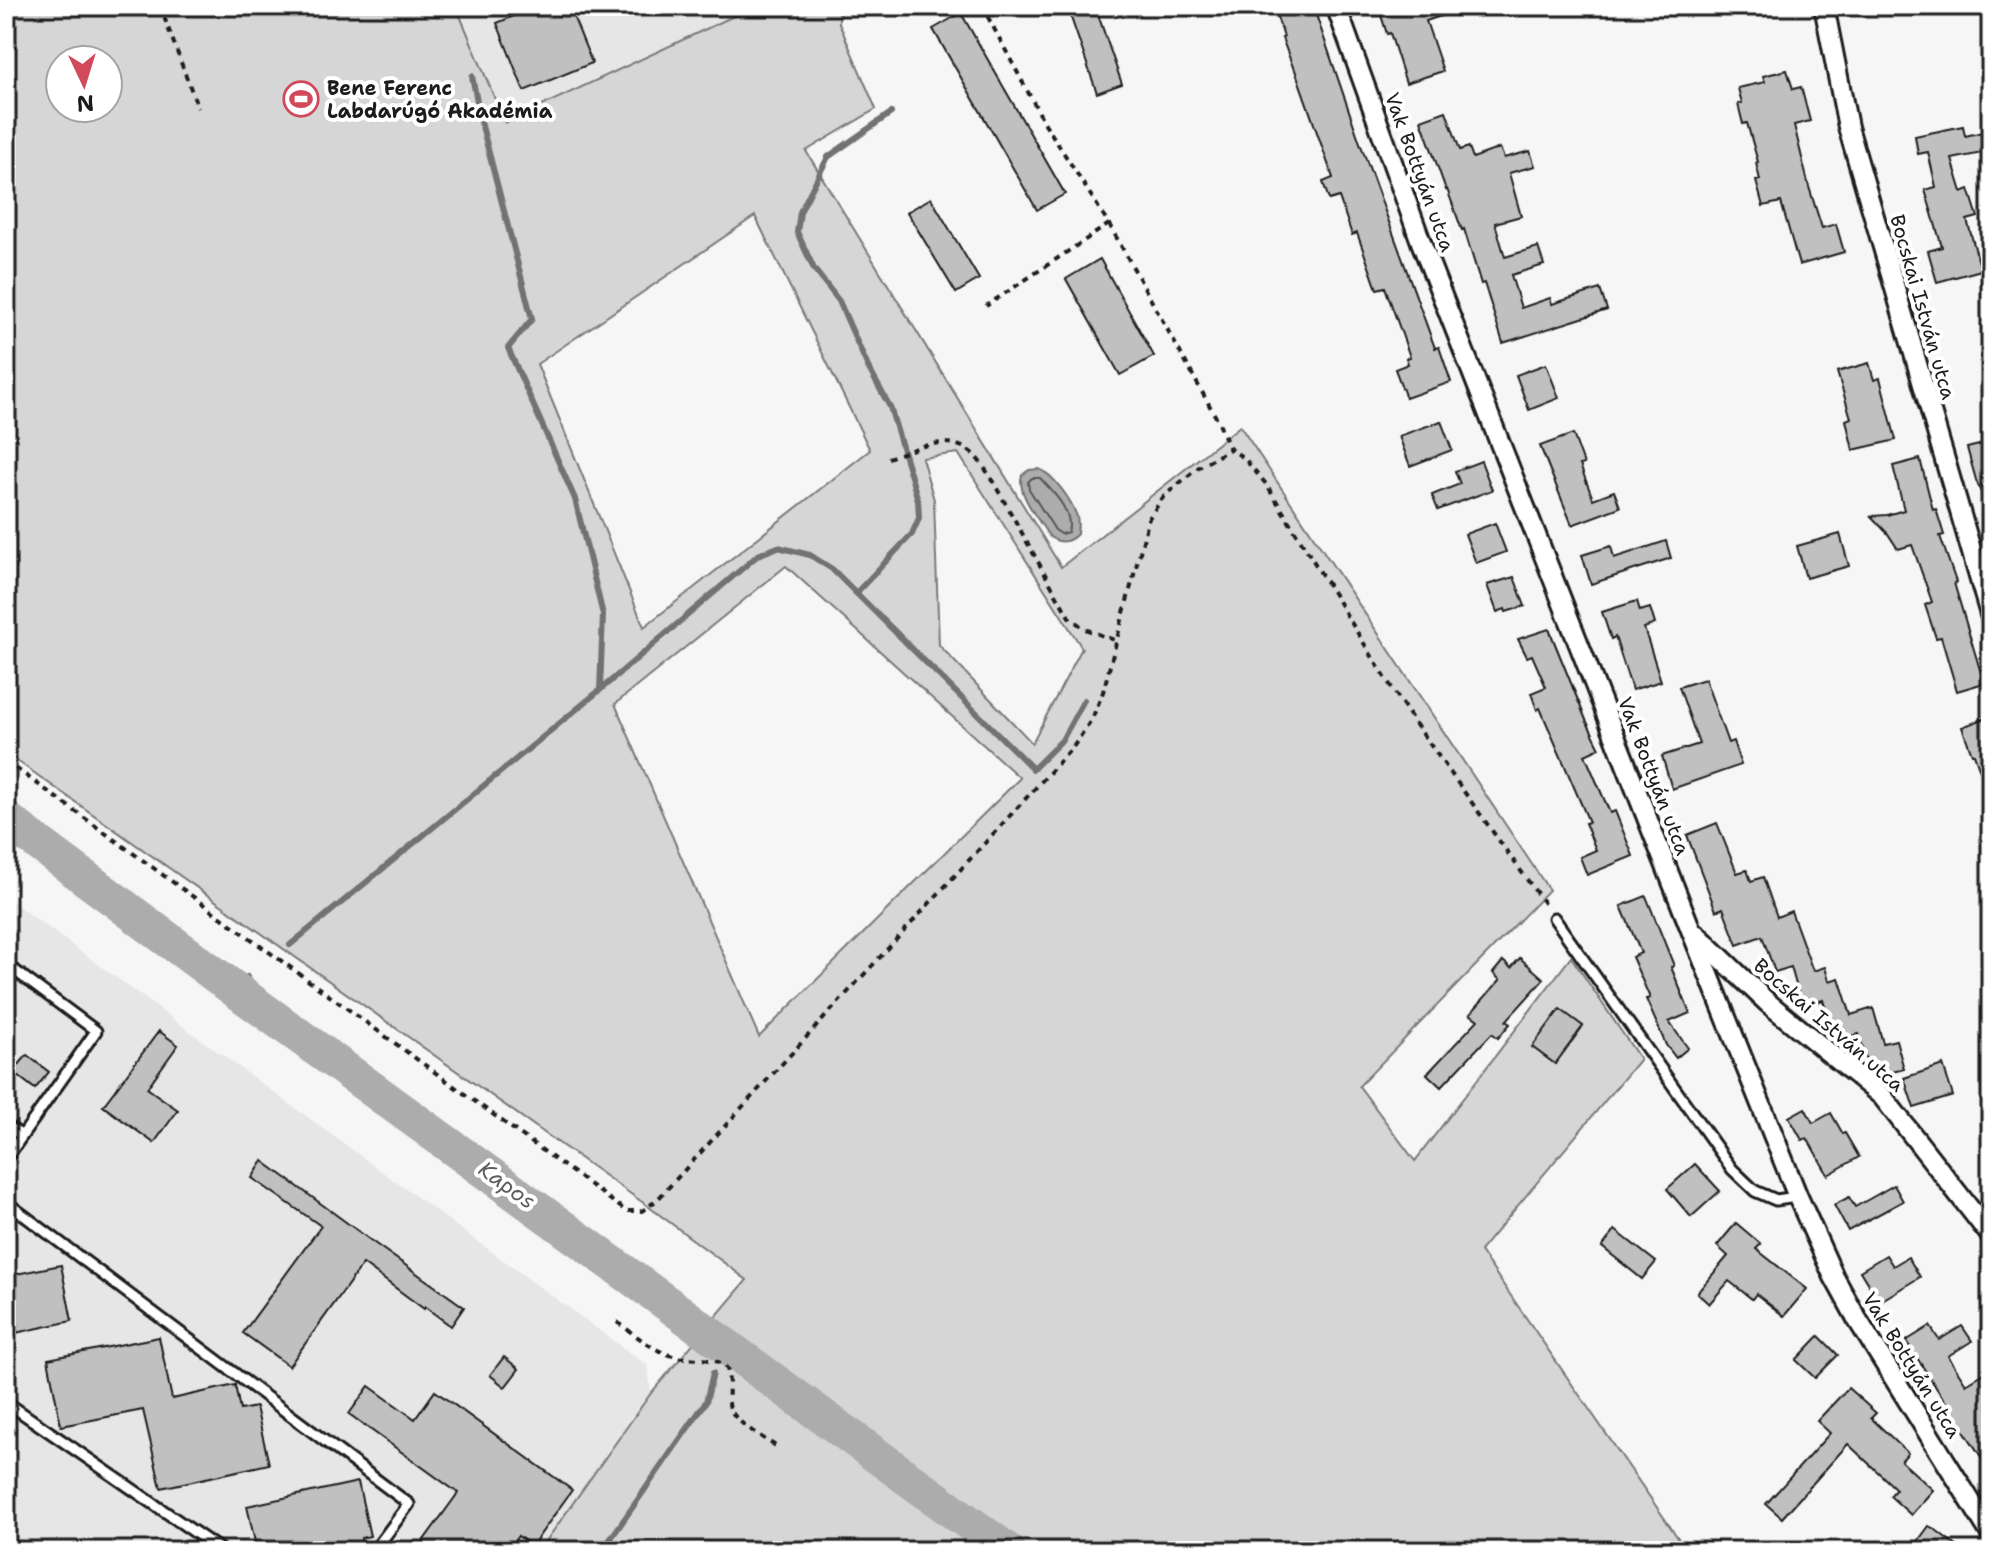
<svg xmlns="http://www.w3.org/2000/svg" width="1997" height="1557" viewBox="0 0 1997 1557" font-family="'Shantell Sans',sans-serif">
<style>
.built{fill:#e6e6e6}
.green{fill:#d6d6d6;stroke:#797979;stroke-width:2;fill-rule:evenodd}
.water{fill:#acacac;stroke:#727272;stroke-width:2}
.lines{fill:none;stroke-linecap:round;stroke-linejoin:round}
.shore{stroke:#565656;stroke-width:2}
.stream{stroke:#727272;stroke-width:6}
.river{stroke:#acacac;stroke-width:36}
.building{fill:#c0c0c0;stroke:#1c1c1c;stroke-width:2}
.lane-casing{stroke:#1c1c1c;stroke-width:15}
.street-casing{stroke:#1c1c1c;stroke-width:24}
.path{stroke:#1c1c1c;stroke-width:4;stroke-dasharray:6 6;stroke-linecap:butt}
.lane{stroke:#fff;stroke-width:9}
.street{stroke:#fff;stroke-width:18}
.labels{text-anchor:middle;dominant-baseline:central;stroke-width:8;stroke-linejoin:round;paint-order:stroke}
.poi-label{font-size:20px;font-weight:bold;fill:#1c1c1c;stroke:#fff;text-anchor:start}
.street-label{font-size:20px;fill:#1c1c1c;stroke:#fff}
.water-label{font-size:22px;font-style:italic;fill:#5d5d5d;stroke:#fff}
</style>
<rect width="100%" height="100%" fill="#f6f6f6"/>
<filter id="ink" filterUnits="userSpaceOnUse"><feTurbulence type="fractalNoise" baseFrequency=".0125" numOctaves="2"/><feDisplacementMap in="SourceGraphic" scale="16" xChannelSelector="R" yChannelSelector="G"/><feConvolveMatrix kernelMatrix="1 2 1 2 8 2 1 2 1" color-interpolation-filters="sRGB"/></filter>
<g filter="url(#ink)">
<g class="built">
<polygon points="456,6 755,6 505,123"/>
<polygon points="6,897 648,1366 651,1393 539,1551 6,1551"/>
</g>
<path class="green" d="M6 6H456L505 123 755 6H839V23L876 109 806 151 1061 567 1240 426 1549 890 1359 1086 1415 1161 1571 957 1640 1059 1480 1251 1687 1551H539L651 1393 747 1280 645 1204 6 753ZM60 60H108V108H60ZM755 216 870 450 644 627 537 364ZM958 453 1082 648 1032 743 939 645 934 500 922 458ZM786 566 1020 778 759 1037 615 704Z"/>
<path class="water" d="M1039 469C1053 474 1071 500 1076 514 1079 520 1078 527 1077 534 1069 543 1058 544 1049 536 1039 520 1016 493 1022 475L1029 470Z"/>
<g class="lines">
<path class="shore" d="M1032 478H1040C1053 492 1074 512 1068 532L1061 534 1055 530 1029 489 1028 482Z"/>
<g class="stream">
<polyline points="472,76 481,122 532,319 508,348 575,499 603,615 600,690"/>
<polyline points="856,593 912,534 919,518 918,500 890,407 868,367 839,301 814,269 797,232 800,212 828,157 891,113"/>
<polyline points="290,945 600,690 758,555 778,547 810,555 832,569 1033,769 1062,740 1084,700"/>
<polyline points="233,988 247,977"/>
<polyline points="718,1354 725,1344"/>
<polyline points="602,1551 706,1402 713,1373"/>
</g>
<polyline class="river" points="6,819 233,988 1008,1551"/>
</g>
<g class="building">
<polygon points="538,6 569,6 592,63 524,91 497,23"/>
<polygon points="1067,6 1095,6 1122,84 1097,93"/>
<polygon points="1273,6 1313,6 1359,140 1435,348 1439,347 1451,382 1406,398 1395,369 1408,364 1406,358 1410,357 1385,287 1377,289 1357,233 1352,235 1339,197 1329,200 1323,182 1333,178 1294,67 1293,67 1282,38 1284,37"/>
<polygon points="1378,6 1397,6 1399,12 1416,6 1462,6 1462,9 1426,21 1443,71 1406,83 1390,33 1387,34"/>
<polygon points="961,13 1065,194 1037,210 933,29"/>
<polygon points="1787,70 1793,89 1801,87 1810,121 1794,125 1809,187 1822,228 1836,224 1844,252 1799,265 1781,202 1763,206 1756,181 1760,180 1756,163 1758,162 1747,123 1743,124 1738,104 1742,103 1738,88 1765,82 1763,76"/>
<polygon points="1446,111 1460,150 1469,147 1473,158 1500,148 1504,158 1530,151 1535,166 1509,173 1521,216 1495,223 1505,257 1538,247 1544,265 1511,275 1521,308 1550,298 1552,304 1600,289 1607,310 1503,343 1484,283 1481,284 1464,229 1462,230 1447,189 1446,190 1421,120"/>
<polygon points="1963,126 1965,136 1983,132 1987,152 1952,159 1962,192 1969,189 1978,217 1967,220 1981,270 1937,282 1928,251 1942,247 1925,190 1936,187 1928,152 1918,154 1915,136"/>
<polygon points="931,198 979,279 956,293 907,212"/>
<polygon points="1100,259 1154,356 1120,375 1066,279"/>
<polygon points="1869,363 1874,380 1880,378 1896,440 1853,450 1846,420 1851,418 1837,372"/>
<polygon points="1546,364 1559,398 1529,410 1516,375"/>
<polygon points="1441,421 1452,450 1410,466 1399,436"/>
<polygon points="1573,434 1584,464 1580,465 1593,499 1614,491 1620,507 1572,525 1540,446"/>
<polygon points="1991,442 1991,510 1988,510 1976,480 1967,448"/>
<polygon points="1920,459 1933,510 1936,509 1944,535 1940,536 1956,582 1954,583 1984,683 1957,691 1941,637 1936,638 1925,605 1932,602 1912,545 1898,549 1888,534 1871,516 1887,515 1904,510 1893,466"/>
<polygon points="1481,461 1492,490 1438,510 1432,495 1460,484 1455,471"/>
<polygon points="1495,523 1506,552 1476,563 1465,534"/>
<polygon points="1840,534 1849,566 1806,578 1797,546"/>
<polygon points="1666,541 1671,558 1591,584 1582,555 1611,546 1614,558"/>
<polygon points="1514,577 1525,606 1506,612 1505,609 1497,612 1487,585"/>
<polygon points="1637,601 1640,611 1650,608 1655,624 1644,628 1661,681 1632,690 1615,637 1611,639 1602,612"/>
<polygon points="1549,629 1586,720 1600,748 1585,755 1610,813 1615,811 1633,856 1587,875 1580,857 1596,850 1585,823 1589,822 1540,708 1537,710 1531,693 1546,687 1532,655 1527,657 1518,639"/>
<polygon points="1705,679 1728,743 1733,741 1741,765 1672,789 1662,756 1699,744 1679,687"/>
<polygon points="1991,716 1991,794 1988,794 1974,754 1972,754 1962,727"/>
<polygon points="1717,823 1737,873 1747,870 1751,881 1763,877 1777,917 1791,911 1813,971 1825,967 1829,981 1839,978 1851,1015 1873,1008 1883,1043 1896,1040 1904,1069 1877,1076 1869,1070 1859,1034 1835,1041 1823,1000 1802,1006 1791,967 1775,972 1762,936 1737,945 1723,908 1716,911 1687,835"/>
<polygon points="1646,896 1674,966 1671,967 1690,1013 1669,1022 1688,1048 1676,1058 1666,1045 1646,999 1650,998 1632,957 1641,953 1621,906"/>
<polygon points="1520,958 1544,979 1506,1021 1510,1024 1498,1038 1492,1033 1441,1087 1427,1074 1478,1020 1470,1014 1500,980 1493,973 1503,961 1511,968"/>
<polygon points="1560,1009 1583,1026 1555,1064 1532,1047"/>
<polygon points="159,1031 178,1045 147,1088 178,1110 154,1143 103,1106"/>
<polygon points="27,1055 49,1072 35,1089 13,1072"/>
<polygon points="1943,1065 1953,1096 1914,1108 1904,1078"/>
<polygon points="1805,1108 1813,1123 1831,1113 1843,1134 1845,1133 1859,1157 1828,1175 1807,1138 1802,1140 1789,1117"/>
<polygon points="263,1161 377,1245 464,1307 451,1326 425,1307 424,1309 363,1264 289,1366 243,1333 321,1226 252,1178"/>
<polygon points="1695,1164 1720,1191 1691,1217 1667,1189"/>
<polygon points="1894,1185 1903,1201 1848,1231 1834,1205 1849,1197 1855,1207"/>
<polygon points="1736,1223 1761,1244 1756,1249 1807,1289 1784,1316 1756,1294 1752,1299 1729,1281 1709,1304 1697,1293 1728,1256 1717,1246"/>
<polygon points="1615,1230 1656,1262 1642,1279 1602,1247"/>
<polygon points="1886,1255 1893,1266 1908,1257 1920,1277 1879,1302 1860,1271"/>
<polygon points="61,1265 72,1321 6,1335 6,1276"/>
<polygon points="1930,1326 1939,1340 1962,1326 1972,1341 1948,1356 1966,1384 1991,1369 1991,1472 1906,1341"/>
<polygon points="1819,1336 1838,1355 1815,1378 1796,1360"/>
<polygon points="159,1337 172,1399 235,1385 240,1410 256,1407 269,1464 161,1488 143,1410 61,1426 48,1359"/>
<polygon points="504,1357 519,1369 505,1387 490,1375"/>
<polygon points="369,1386 415,1419 435,1391 572,1490 532,1546 518,1536 507,1551 416,1551 458,1493 349,1414"/>
<polygon points="1848,1388 1876,1413 1871,1418 1908,1453 1901,1461 1933,1490 1911,1515 1890,1496 1896,1489 1848,1444 1782,1518 1766,1504 1830,1433 1817,1421"/>
<polygon points="358,1482 370,1536 361,1538 363,1551 257,1551 247,1506"/>
<polygon points="1929,1526 1936,1530 1963,1551 1923,1551 1915,1545"/>
</g>
<g class="lines">
<defs>
<g id="lane">
<polyline points="1554,918 1732,1169 1755,1191 1776,1200 1797,1197"/>
<polyline points="6,964 96,1031 22,1136 6,1125"/>
<polyline points="6,1159 22,1136"/>
<polyline points="6,1202 409,1504 374,1551"/>
<polyline points="6,1402 222,1551"/>
</g>
<g id="street">
<polyline points="1336,6 1421,242 1691,930 1798,1197 1834,1277 1857,1319 1991,1534"/>
<polyline points="1824,6 1848,127 1991,618"/>
<polyline points="1696,934 1768,1003 1882,1096 1991,1236"/>
</g>
</defs>
<use href="#lane" class="lane-casing"/>
<use href="#street" class="street-casing"/>
<g class="path">
<polyline points="160,6 198,108"/>
<polyline points="982,6 1044,122 1109,224 986,306"/>
<polyline points="1109,224 1217,419 1230,449 1244,458 1266,484 1381,671 1414,722 1546,906"/>
<path d="M888 458C916 449 949 431 974 455 980 461 985 469 990 476L1069 617 1085 629 1117 641"/>
<polyline points="6,761 626,1211 642,1211 657,1200 1073,747 1092,719 1103,692 1149,518 1164,496 1199,467 1230,449"/>
<path d="M617 1322C636 1335 653 1351 676 1357 689 1360 714 1357 724 1365 733 1372 726 1398 730 1408 735 1423 764 1438 777 1447"/>
</g>
<use href="#lane" class="lane"/>
<use href="#street" class="street"/>
</g>
</g>
<defs>
<symbol id="stadium-ring" viewBox="-11 -11 22 22"><circle r="9.5" fill="#fff" stroke="#d1495b" stroke-width="1.5"/><path d="M0-5a6.5 5 0 1 0 0 10a6.5 5 0 1 0 0-10ZM-3.5-1.8h7v3.6h-7Z" fill="#d1495b"/></symbol>
</defs>
<g fill-rule="evenodd">
<use href="#stadium-ring" x="281" y="79" width="40" height="40"/>
</g>
<g class="labels">
<g class="poi-label">
<text x="327" y="88">Bene Ferenc<tspan x="327" dy="23">Labdarúgó Akadémia</tspan></text>
</g>
<g class="street-label">
<text transform="translate(1420 172) rotate(70)">Vak Bottyán utca</text>
<text transform="translate(1923 307) rotate(74)">Bocskai István utca</text>
<text transform="translate(1654 776) rotate(69)">Vak Bottyán utca</text>
<text transform="translate(1829 1025) rotate(41)">Bocskai István utca</text>
<text transform="translate(1912 1365) rotate(58)">Vak Bottyán utca</text>
</g>
<g class="water-label">
<text transform="translate(507 1185) rotate(36)">Kapos</text>
</g>
</g>
<rect width="1997" height="1557" fill="none" stroke="#fff" stroke-width="32"/>
<rect x="16" y="16" width="1965" height="1525" fill="none" stroke="#1c1c1c" stroke-width="3" filter="url(#ink)"/>
<g transform="translate(84 84) rotate(176)"><circle r="38" fill="#ffffff" stroke="#a4a4a4" stroke-width="2"/>
<path d="M0-6L14 30L0 20L-14 30Z" fill="#d1495b"/>
<text y="-12" font-size="22" font-weight="bold" text-anchor="middle" fill="#1c1c1c">N</text>
</g>
</svg>
